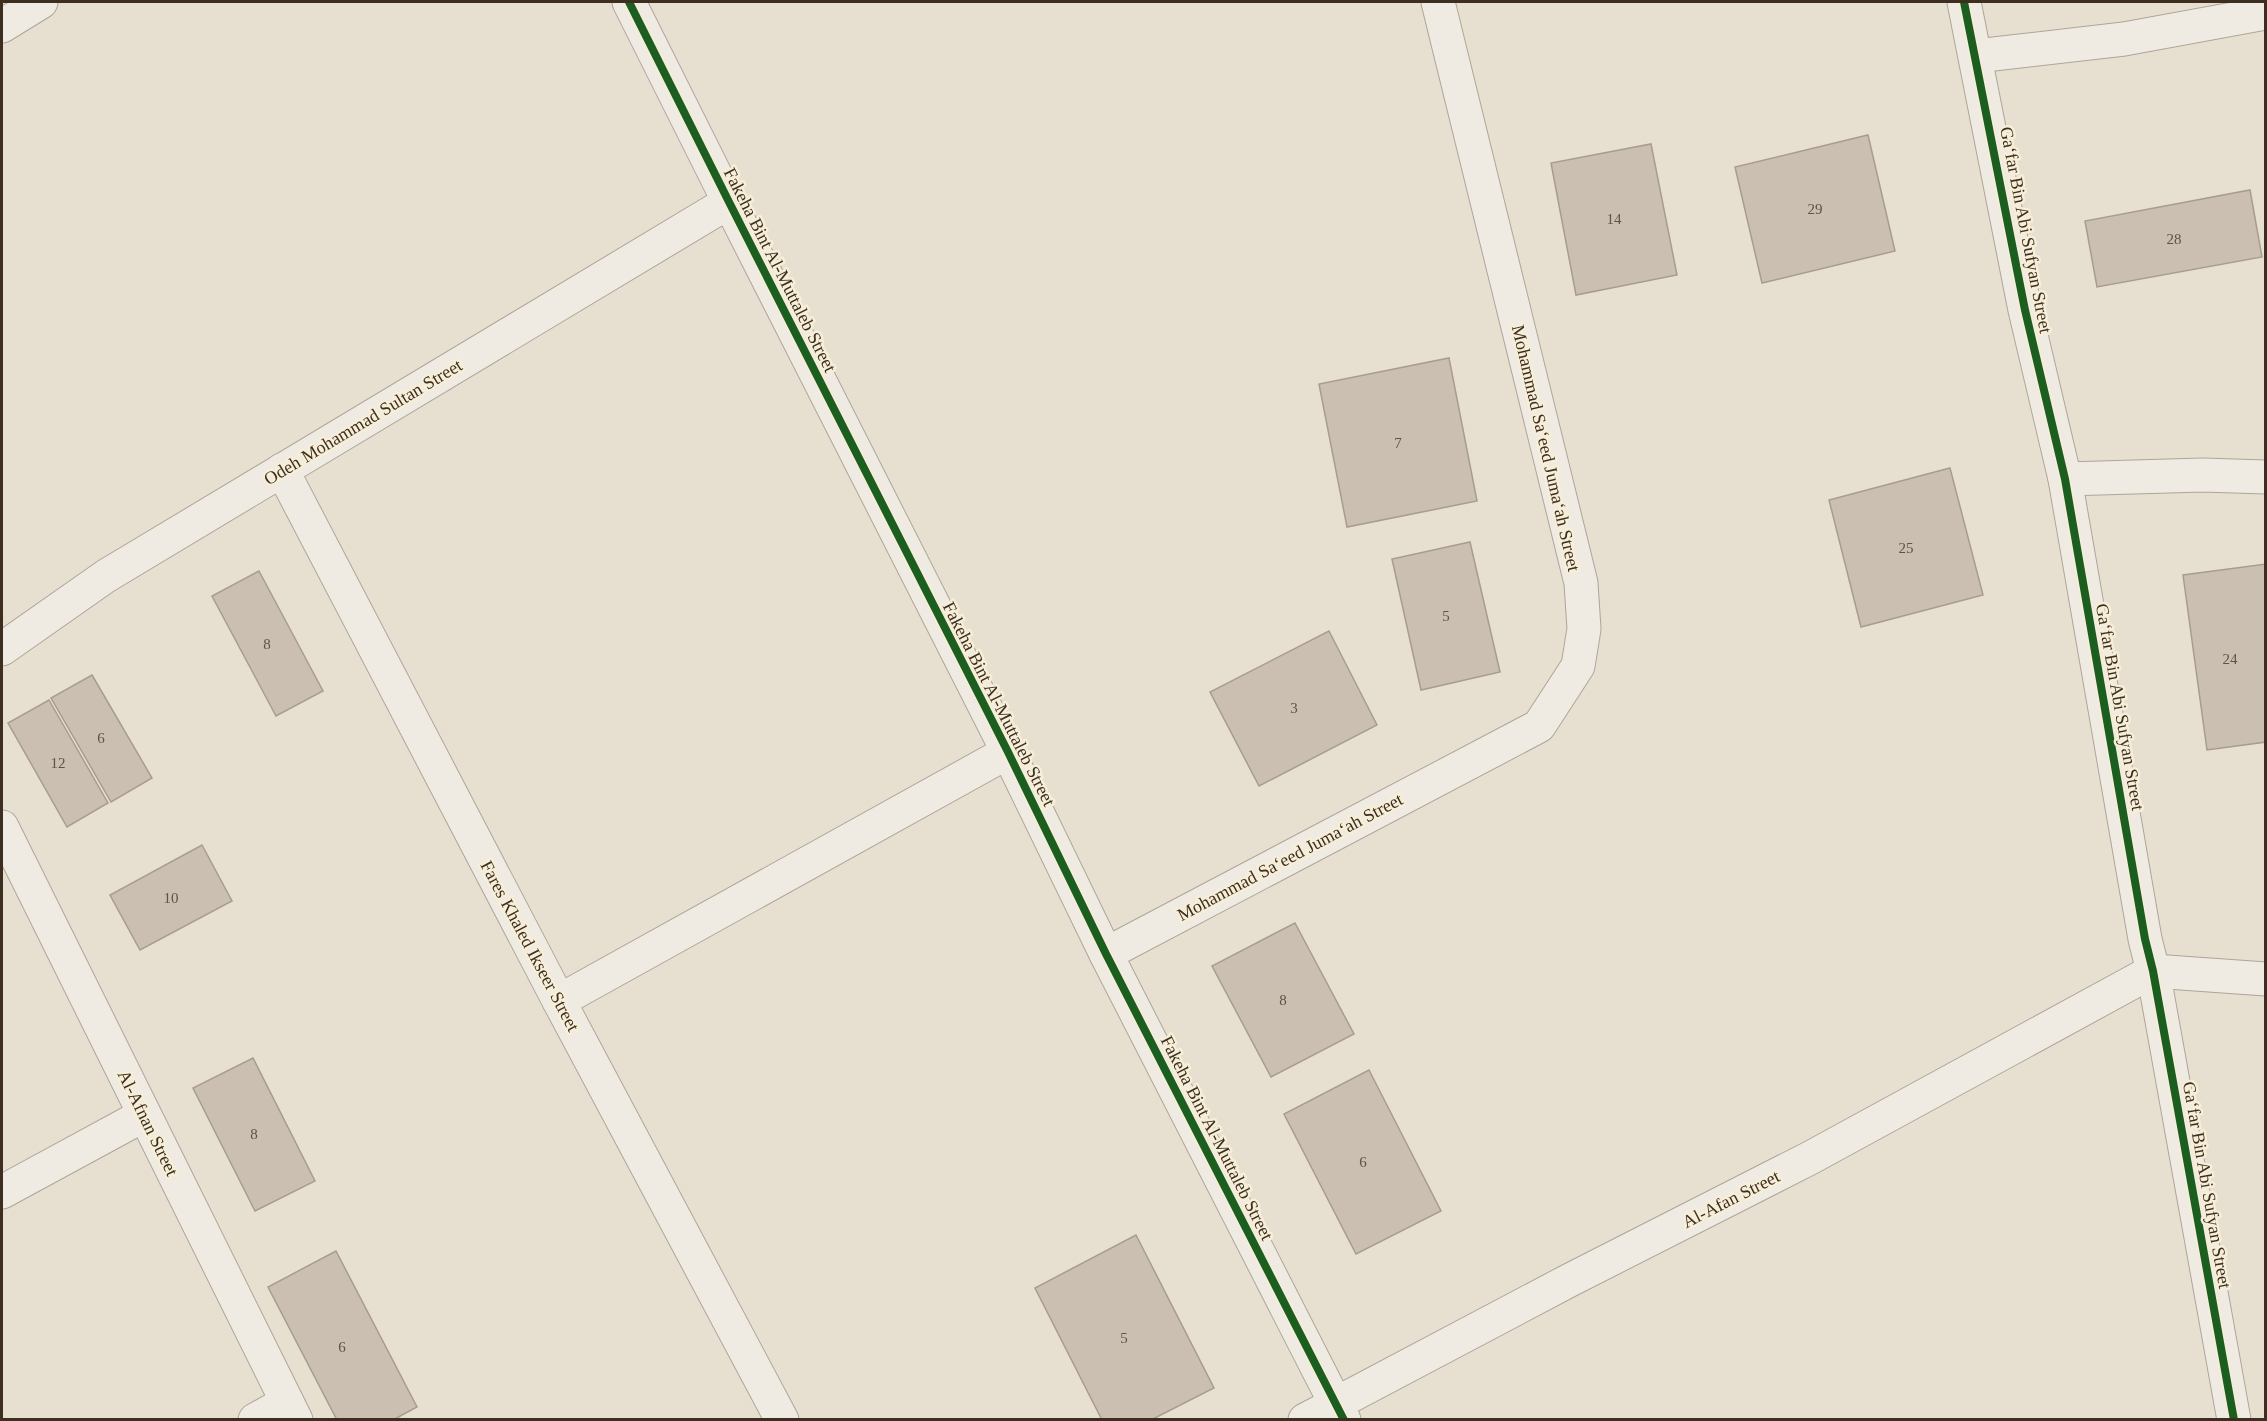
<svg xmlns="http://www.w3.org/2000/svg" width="2267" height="1421" viewBox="0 0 2267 1421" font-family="Georgia,serif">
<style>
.building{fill:#cbbfb2;stroke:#a89c90;stroke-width:1.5}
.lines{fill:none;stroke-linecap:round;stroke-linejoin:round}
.minor-casing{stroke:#ada599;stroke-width:35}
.minor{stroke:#efebe3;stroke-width:33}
.cycleway-casing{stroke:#f7eed8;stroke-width:11}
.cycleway{stroke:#1b5e20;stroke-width:8}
.labels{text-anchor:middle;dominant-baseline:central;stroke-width:5;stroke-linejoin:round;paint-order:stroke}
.number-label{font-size:15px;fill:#605244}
.street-label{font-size:18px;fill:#3d2e20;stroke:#f7eed8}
</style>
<rect width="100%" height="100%" fill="#e7e0d1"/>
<g class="building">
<polygon points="1868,135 1895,251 1762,283 1735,167"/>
<polygon points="1651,144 1677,275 1576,295 1551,163"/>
<polygon points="2250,190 2262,257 2097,287 2085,221"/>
<polygon points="1449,358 1477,501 1347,527 1319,384"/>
<polygon points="1950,468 1983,595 1861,627 1829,500"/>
<polygon points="1470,542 1500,672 1421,690 1392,559"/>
<polygon points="2266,564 2266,742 2207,750 2183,575"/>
<polygon points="259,571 323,691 276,716 212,596"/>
<polygon points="1329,631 1377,725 1259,786 1210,692"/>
<polygon points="92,675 152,778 111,802 51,698"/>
<polygon points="49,700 108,803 67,827 8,723"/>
<polygon points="202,845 232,901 140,950 110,895"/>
<polygon points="1295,923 1354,1034 1271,1077 1212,966"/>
<polygon points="253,1058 315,1181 255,1211 193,1088"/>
<polygon points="1369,1070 1441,1211 1356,1254 1284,1114"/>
<polygon points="1136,1235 1214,1388 1151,1420 1102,1420 1035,1288"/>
<polygon points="336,1251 417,1407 393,1420 337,1420 268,1287"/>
</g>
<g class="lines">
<defs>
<g id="minor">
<polyline points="629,2 729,202 1008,752 1106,954 1344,1420"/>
<polyline points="1964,2 2025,310 2065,479 2145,939 2153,971 2234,1420"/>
<polyline points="2,26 41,2"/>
<polyline points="1976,56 2124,39 2266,13"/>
<polyline points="282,470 559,1001 782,1420"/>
<polyline points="2065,479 2203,475 2266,477"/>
<polyline points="2,649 106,576 729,202"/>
<polyline points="2,827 296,1420"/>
<polyline points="1106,954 1539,726 1578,666 1584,629 1581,583 1438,2"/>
<polyline points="559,1001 1008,752"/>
<polyline points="2,1192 144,1115"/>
<polyline points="255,1420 287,1402"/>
<polyline points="1305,1420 1570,1280 1810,1158 2153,971 2266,979"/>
</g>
</defs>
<use href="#minor" class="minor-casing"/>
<use href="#minor" class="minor"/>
<defs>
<g id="cycleway">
<polyline points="629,2 729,202 1008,752 1106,954 1344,1420"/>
<polyline points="1964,2 2025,310 2065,479 2145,939 2153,971 2234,1420"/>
</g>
</defs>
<use href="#cycleway" class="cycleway-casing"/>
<use href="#cycleway" class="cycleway"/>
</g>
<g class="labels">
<g class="number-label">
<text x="1815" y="209">29</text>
<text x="1614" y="219">14</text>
<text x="2174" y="239">28</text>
<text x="1398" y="443">7</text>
<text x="1906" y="548">25</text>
<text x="1446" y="616">5</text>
<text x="267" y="644">8</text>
<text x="2230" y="659">24</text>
<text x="1294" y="708">3</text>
<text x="101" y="738">6</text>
<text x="58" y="763">12</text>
<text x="171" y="898">10</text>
<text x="1283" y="1000">8</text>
<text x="254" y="1134">8</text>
<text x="1363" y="1162">6</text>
<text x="1124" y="1338">5</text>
<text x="342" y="1347">6</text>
</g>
<g class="street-label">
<text transform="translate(2026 230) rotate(79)">Ga‘far Bin Abi Sufyan Street</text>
<text transform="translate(780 270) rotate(63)">Fakeha Bint Al-Muttaleb Street</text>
<text transform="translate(363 422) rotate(-31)">Odeh Mohammad Sultan Street</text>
<text transform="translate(1546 448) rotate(77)">Mohammad Sa‘eed Juma‘ah Street</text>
<text transform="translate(999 704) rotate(63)">Fakeha Bint Al-Muttaleb Street</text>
<text transform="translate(2120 707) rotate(80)">Ga‘far Bin Abi Sufyan Street</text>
<text transform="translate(1290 857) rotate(-28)">Mohammad Sa‘eed Juma‘ah Street</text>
<text transform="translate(530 946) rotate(62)">Fares Khaled Ikseer Street</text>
<text transform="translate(148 1123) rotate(64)">Al-Afnan Street</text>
<text transform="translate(1217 1138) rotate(63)">Fakeha Bint Al-Muttaleb Street</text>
<text transform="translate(2207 1185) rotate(80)">Ga‘far Bin Abi Sufyan Street</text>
<text transform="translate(1731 1199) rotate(-27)">Al-Afan Street</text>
</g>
</g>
<rect width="2267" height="1421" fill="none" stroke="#3d2e20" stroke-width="6"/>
</svg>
